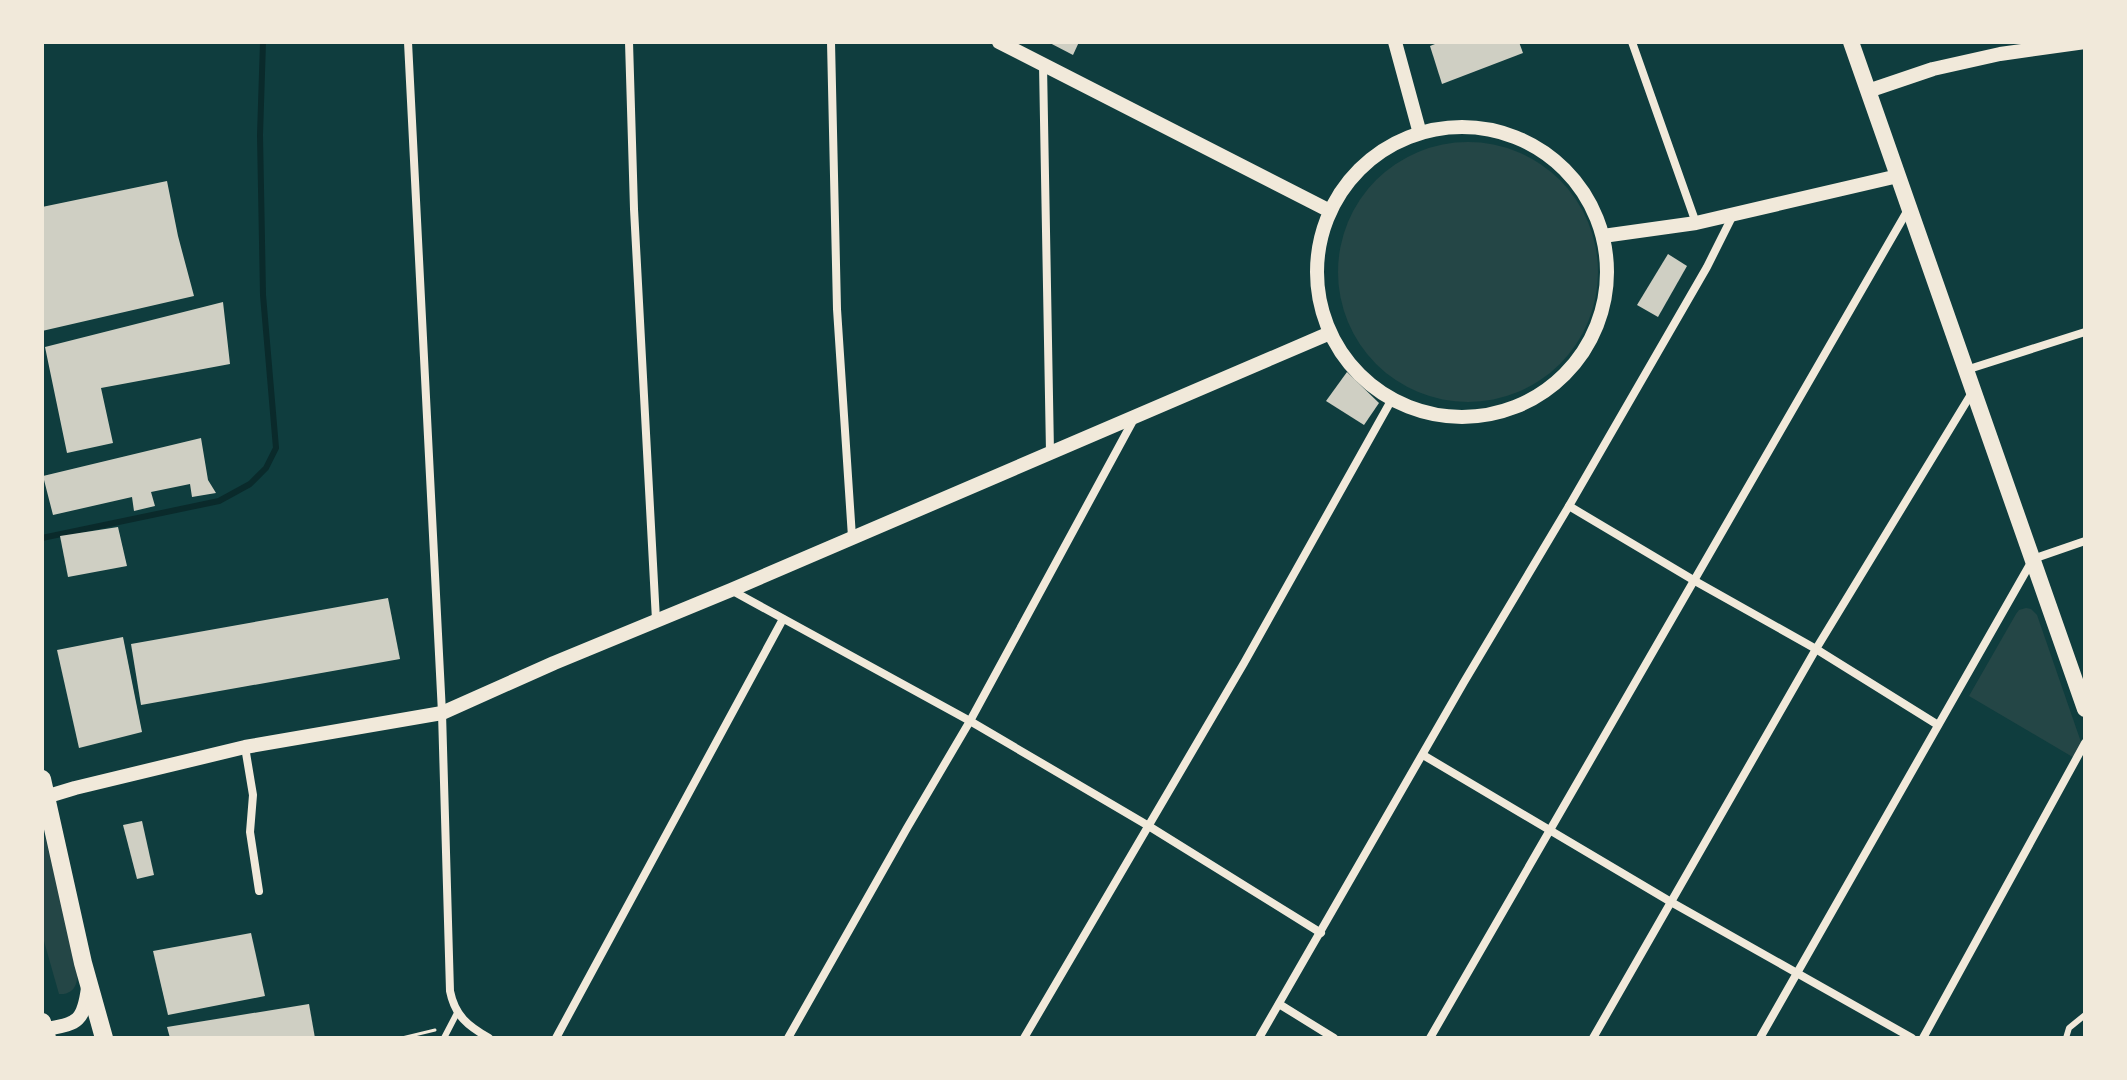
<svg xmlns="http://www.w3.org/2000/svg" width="2127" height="1080" viewBox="0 0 2127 1080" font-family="Ubuntu,sans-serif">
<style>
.green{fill:#244646}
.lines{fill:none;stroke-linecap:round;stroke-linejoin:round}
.stream{stroke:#0a2a2b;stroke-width:6}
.building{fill:#cfcfc3}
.path{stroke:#f1e9da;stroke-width:3}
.service{stroke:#f1e9da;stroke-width:6}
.minor{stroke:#f1e9da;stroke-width:8}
.tertiary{stroke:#f1e9da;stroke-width:14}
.secondary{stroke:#f1e9da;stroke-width:16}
.primary{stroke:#f1e9da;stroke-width:18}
</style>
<rect width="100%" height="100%" fill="#0f3d3e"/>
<g class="green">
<circle cx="1468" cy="272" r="130"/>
<polygon points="2026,608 2031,609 2037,615 2082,745 2076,759 1969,696 2016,614 2019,610"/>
<path d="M45 837 78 966C78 980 77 995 59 994L42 934V839Z"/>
</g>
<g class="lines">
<polyline class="stream" points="42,538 219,501 250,484 266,468 276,448 263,295 260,135 263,42"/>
</g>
<g class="building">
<polygon points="1048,42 1079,42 1073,55"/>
<polygon points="1440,42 1519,42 1523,53 1442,84 1430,46"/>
<polygon points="167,181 178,236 194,296 42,331 42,207"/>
<polygon points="1668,254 1687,266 1658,317 1637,305"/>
<polygon points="223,302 230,364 101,388 113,443 67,453 45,347"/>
<polygon points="1347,372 1379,403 1364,425 1326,401"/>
<polygon points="201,438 208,480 216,493 192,497 190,484 151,492 155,506 134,511 132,497 53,515 43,476"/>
<polygon points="118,527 127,566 68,577 60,536"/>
<polygon points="388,598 400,659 141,705 131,644"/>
<polygon points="123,637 142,732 79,748 57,650"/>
<polygon points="142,821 154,875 137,879 123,825"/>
<polygon points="251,933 265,996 168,1015 153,951"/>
<polygon points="309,1004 315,1038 170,1038 167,1027"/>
</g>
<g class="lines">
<polyline class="path" points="402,1038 435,1030"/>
<g class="service">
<polyline points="444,1038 457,1013"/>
<polyline points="2066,1038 2069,1028 2085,1015"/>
</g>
<g class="minor">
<path d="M408 42 442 713 450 991C455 1016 468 1026 489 1038"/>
<polyline points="629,42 634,209 656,620"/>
<polyline points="831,42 837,309 852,537"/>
<polyline points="1632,42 1696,223"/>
<polyline points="1043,65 1050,452"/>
<polyline points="1966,370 2085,332"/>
<polyline points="1569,506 1695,581 1816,649 1938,725"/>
<polyline points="731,590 970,721 1147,825 1321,933"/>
<polyline points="245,747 253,795 250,832 259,891"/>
<polyline points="1423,755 1671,902 1912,1038"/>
<polyline points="1279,1004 1334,1038"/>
<polyline points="556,1038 783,619"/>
<polyline points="788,1038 907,828 970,721 1135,417"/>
<polyline points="1024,1038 1244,663 1392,399"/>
<polyline points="1259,1038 1464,682 1569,506 1707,267 1733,215"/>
<polyline points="1430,1038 1909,208"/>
<polyline points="1593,1038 1816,649 1973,391"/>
<polyline points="1760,1038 2033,559 2085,541"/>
<polyline points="1923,1038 2085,743"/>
</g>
<g class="tertiary">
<polyline points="999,42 1330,211"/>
<polyline points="1395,42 1419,130"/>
<polyline points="1868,91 1933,69 2000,54 2085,42"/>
<circle cx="1462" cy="272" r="145"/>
<polyline points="1603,236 1696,223 1898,176"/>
<polyline points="42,798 75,788 245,747 442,713 554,663 731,590 1330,333"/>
<path d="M42 1030C76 1023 83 1025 88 988"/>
</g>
<polyline class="secondary" points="1851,42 2085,709"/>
<g class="primary">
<polyline points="42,779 83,963 104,1038"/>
<polyline points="42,1022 47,1038"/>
</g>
</g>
<rect width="2127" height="1080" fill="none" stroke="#f1e9da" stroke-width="88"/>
</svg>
